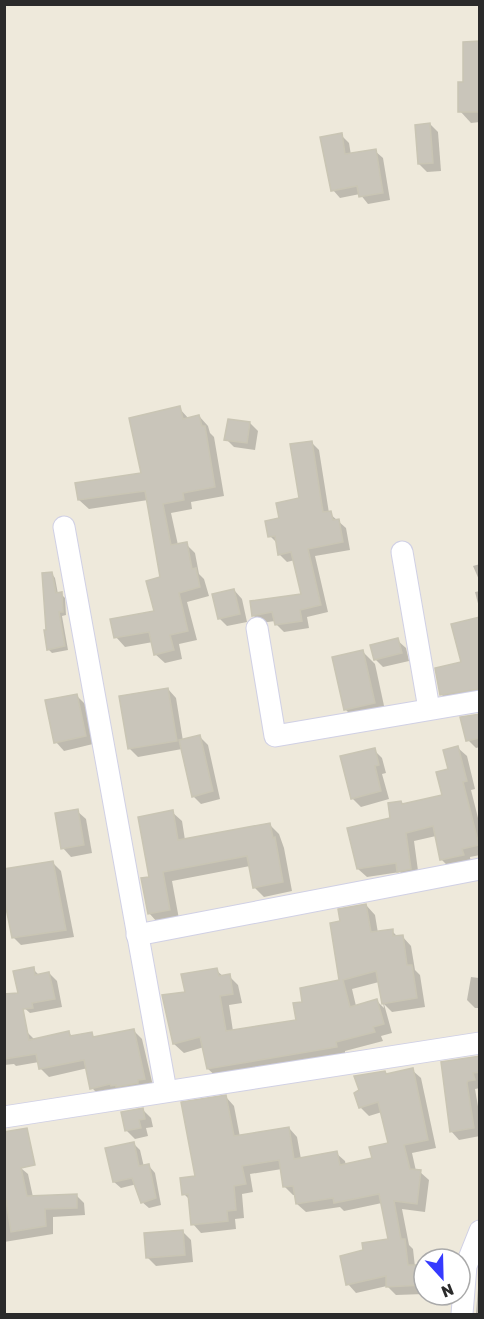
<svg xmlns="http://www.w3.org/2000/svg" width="484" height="1319" viewBox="0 0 484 1319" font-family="Rubik,sans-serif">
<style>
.shadow{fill:#0003;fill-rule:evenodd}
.building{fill:#c9c5ba;stroke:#c9c5b4;stroke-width:1.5}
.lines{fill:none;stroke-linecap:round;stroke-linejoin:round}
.street-casing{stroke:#d0d0e5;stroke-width:23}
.street{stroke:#fff;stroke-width:21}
</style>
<rect width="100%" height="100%" fill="#eee9db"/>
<g class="shadow">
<polygon points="480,43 480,122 471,123 460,111 464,83"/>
<polygon points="430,124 438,132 441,171 427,172 419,164"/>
<polygon points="341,135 349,143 351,155 375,151 383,158 390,200 368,204 360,194 340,198 333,190"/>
<polygon points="179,408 189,419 199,416 208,426 210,433 214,437 224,496 191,502 192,509 171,513 178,545 186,544 195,553 199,574 204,579 209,596 187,602 197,640 179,644 182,659 165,663 155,654 153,642 125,647 116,637 156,612 162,578 148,500 89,509 79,500 143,474"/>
<polygon points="250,423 258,431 255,450 234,447 226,439"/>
<polygon points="311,442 319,450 329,513 346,528 350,550 315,556 328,612 307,617 309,628 284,632 276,624 275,621 261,623 253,615 303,595 295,560 287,562 279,554 278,544 270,536 281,519 300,499"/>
<polygon points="480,564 480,582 473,566"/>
<polygon points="52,574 55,578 58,594 61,594 65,598 66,615 62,616 68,650 52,653 48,649 47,631"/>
<polygon points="234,590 242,599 247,622 227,626 219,618"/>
<polygon points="480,591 480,611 475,592"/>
<polygon points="480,618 480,700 451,704 441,694 462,663"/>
<polygon points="397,640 406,648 409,661 383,667 375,659"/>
<polygon points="363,652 375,664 386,715 357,721 345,709"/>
<polygon points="168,689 176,698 183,741 200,737 208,745 220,799 201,804 193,796 182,749 138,757 130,749"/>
<polygon points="76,695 85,704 93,744 64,751 56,742"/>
<polygon points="480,715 480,747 476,748 468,740"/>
<polygon points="458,748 467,756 475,789 471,790 480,826 480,855 470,857 471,864 450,868 441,859 436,836 414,841 419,878 408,880 400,872 367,877 358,869 401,802 404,805 444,796 450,770"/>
<polygon points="374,750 382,758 386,773 382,774 389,799 361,807 352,798"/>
<polygon points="77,811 86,819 92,853 71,857 63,848"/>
<polygon points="172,812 182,821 185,840 269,824 279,834 284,848 292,891 264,897 254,887 250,866 172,881 179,919 158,923 149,913 151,878"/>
<polygon points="53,863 61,871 74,937 21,945 13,937"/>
<path d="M366 905 375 915 378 933 392 931 398 937 402 936 411 946 415 970 420 975 425 1007 392 1012 384 1004 392 1033 381 1036 383 1041 345 1051V1056L218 1078 208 1069 204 1047 184 1053 174 1044 163 996 186 993 216 970 224 977 229 976 238 985 242 1003 229 1005 233 1031 298 1021 304 1003 341 981 342 922ZM379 982 384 1008 377 1001 356 1006 352 989Z"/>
<polygon points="33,969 39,975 49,973 57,981 62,1007 30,1013 21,1005"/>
<polygon points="480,974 480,1008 475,1008 467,1000 471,977 479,978"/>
<polygon points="26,1031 35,1040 69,1033 73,1037 91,1034 96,1038 134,1031 142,1039 153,1086 100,1096 92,1088 88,1068 49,1077 41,1069 39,1062 16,1066 14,1064 4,1065 4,1036"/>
<polygon points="480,1057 480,1088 475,1089 480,1118 480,1136 459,1140 451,1131 442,1063"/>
<polygon points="412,1070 421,1078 436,1148 412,1153 416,1171 420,1172 429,1180 425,1212 402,1209 409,1245 413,1249 415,1267 424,1266 424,1294 396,1295 387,1286 356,1293 348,1284 365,1252 390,1240 382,1203 344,1211 340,1207 306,1212 297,1204 295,1195 293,1195 284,1186 282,1169 250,1174 253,1192 242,1194 244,1218 235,1219 236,1229 201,1233 193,1224 191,1201 184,1194 197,1177 226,1097 234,1106 240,1137 289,1128 297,1137 301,1159 336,1153 345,1161 346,1166 373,1159 390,1144 382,1112 369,1116 361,1108 355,1094 384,1072 388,1075"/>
<polygon points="143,1110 151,1118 153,1127 146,1128 148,1136 135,1139 126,1130"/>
<polygon points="133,1143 140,1150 144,1167 149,1166 155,1173 161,1205 149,1208 142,1202 137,1184 121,1188 114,1182"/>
<polygon points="4,1154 28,1174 33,1197 76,1195 84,1203 85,1215 53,1217 53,1234 4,1242"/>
<polygon points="183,1232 191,1240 193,1262 156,1266 148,1258"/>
<polygon points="479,1276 480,1314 478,1314 476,1313"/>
<polygon points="269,1313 291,1314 269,1314"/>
</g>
<g class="building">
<polygon points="480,41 480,112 458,112 458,82 463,82 463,42"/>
<polygon points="430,123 433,163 418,164 415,125"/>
<polygon points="342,133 345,154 376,149 383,193 359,197 357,186 331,191 320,137"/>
<polygon points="180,406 183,419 199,415 202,426 205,426 215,487 183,493 184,500 163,504 171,545 187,542 192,569 196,568 200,587 179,593 188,631 170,635 174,650 154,655 149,632 114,638 110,619 154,611 146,581 160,577 145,491 78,500 75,483 141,473 129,418"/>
<polygon points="228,419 250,422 247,443 224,440"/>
<polygon points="312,441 323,512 331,511 333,520 339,519 343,542 308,549 321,605 300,610 302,621 275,625 272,612 252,616 250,601 301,594 291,552 278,555 275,536 268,537 265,521 279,518 276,503 299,498 290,444"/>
<polygon points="52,572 56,593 62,592 63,612 59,612 65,646 47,650 44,630 46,630 42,573"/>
<polygon points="234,589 240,614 218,619 212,594"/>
<polygon points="480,617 480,689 440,695 435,668 461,662 451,624"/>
<polygon points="398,638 402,653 374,660 370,645"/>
<polygon points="363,650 375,703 344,710 332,657"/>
<polygon points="168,688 177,741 128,749 119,696"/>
<polygon points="77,694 86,736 54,743 45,700"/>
<polygon points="480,714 480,738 466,741 460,717"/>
<polygon points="200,735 213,791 192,797 179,740"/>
<polygon points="458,746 467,781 463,782 479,845 462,849 464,855 440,860 433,826 406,833 411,869 397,872 396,863 357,869 347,828 390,818 388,803 401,801 402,804 442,795 436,772 448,769 443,750"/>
<polygon points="375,748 379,765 375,766 381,791 351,799 340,756"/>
<polygon points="78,809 84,845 61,849 55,813"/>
<polygon points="173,810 178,840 270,823 273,838 275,837 283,882 253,888 247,856 163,872 170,910 148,914 141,878 149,877 138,817"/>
<polygon points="53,861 66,930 12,938 4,898 4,869"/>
<polygon points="366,904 371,932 393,929 393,936 403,935 407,965 412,965 417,998 382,1004 376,971 343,980 350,1007 377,999 384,1024 373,1027 375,1032 336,1042 337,1047 207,1069 200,1037 173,1044 162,995 185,992 181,974 217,968 219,976 230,974 233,994 220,996 226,1031 296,1020 293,1003 302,1002 300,988 339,980 330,923 340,921 338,909"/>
<polygon points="34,967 35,975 49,972 55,999 32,1003 33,1008 23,1009 29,1040 69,1031 70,1036 92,1032 93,1037 134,1029 145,1079 138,1080 138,1083 116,1087 116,1085 111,1086 110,1084 90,1089 84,1060 39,1069 36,1054 4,1059 4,994 18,993 13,971"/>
<polygon points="480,1056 480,1072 473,1073 475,1080 468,1081 467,1083 474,1128 450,1132 441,1062"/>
<polygon points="413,1068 428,1140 404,1145 410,1169 421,1170 417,1204 394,1201 401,1239 405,1239 408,1265 424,1265 424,1285 386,1287 386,1276 346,1285 340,1256 363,1250 362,1243 388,1239 379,1194 334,1203 333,1198 296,1204 293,1186 283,1187 279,1160 242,1166 246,1184 234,1186 236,1210 227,1211 228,1221 191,1225 188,1194 182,1195 180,1178 195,1176 181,1102 226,1095 234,1136 289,1127 294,1159 337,1151 340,1165 372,1158 369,1147 388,1143 378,1102 359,1108 354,1093 359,1090 354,1076 385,1071 386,1074"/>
<polygon points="143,1108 145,1119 139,1120 141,1128 125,1131 121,1112"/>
<polygon points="27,1128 35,1165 21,1168 27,1196 77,1194 77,1208 45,1209 46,1226 11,1232 4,1188 4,1132"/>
<polygon points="134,1142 139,1166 149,1164 156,1198 141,1203 132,1178 113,1182 105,1148"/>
<polygon points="183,1230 185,1255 146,1258 144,1233"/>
</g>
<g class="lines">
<defs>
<g id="street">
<polyline points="64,527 166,1091"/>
<polyline points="402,552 429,709"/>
<polyline points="257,628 275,736 480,701"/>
<polyline points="137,935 480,869"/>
<polyline points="4,1117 480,1043"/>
<polyline points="462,1314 466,1266 480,1231"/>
</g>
</defs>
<use href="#street" class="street-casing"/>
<use href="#street" class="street"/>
</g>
<rect width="484" height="1319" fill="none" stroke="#2a2a2a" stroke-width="12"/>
<g transform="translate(442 1277) rotate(158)"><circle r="28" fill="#ffffff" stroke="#aaaaaa" stroke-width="1.5"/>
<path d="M0-4.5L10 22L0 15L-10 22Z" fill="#363aff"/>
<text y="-9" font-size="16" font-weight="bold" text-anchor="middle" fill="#2a2a2a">N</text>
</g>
</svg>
